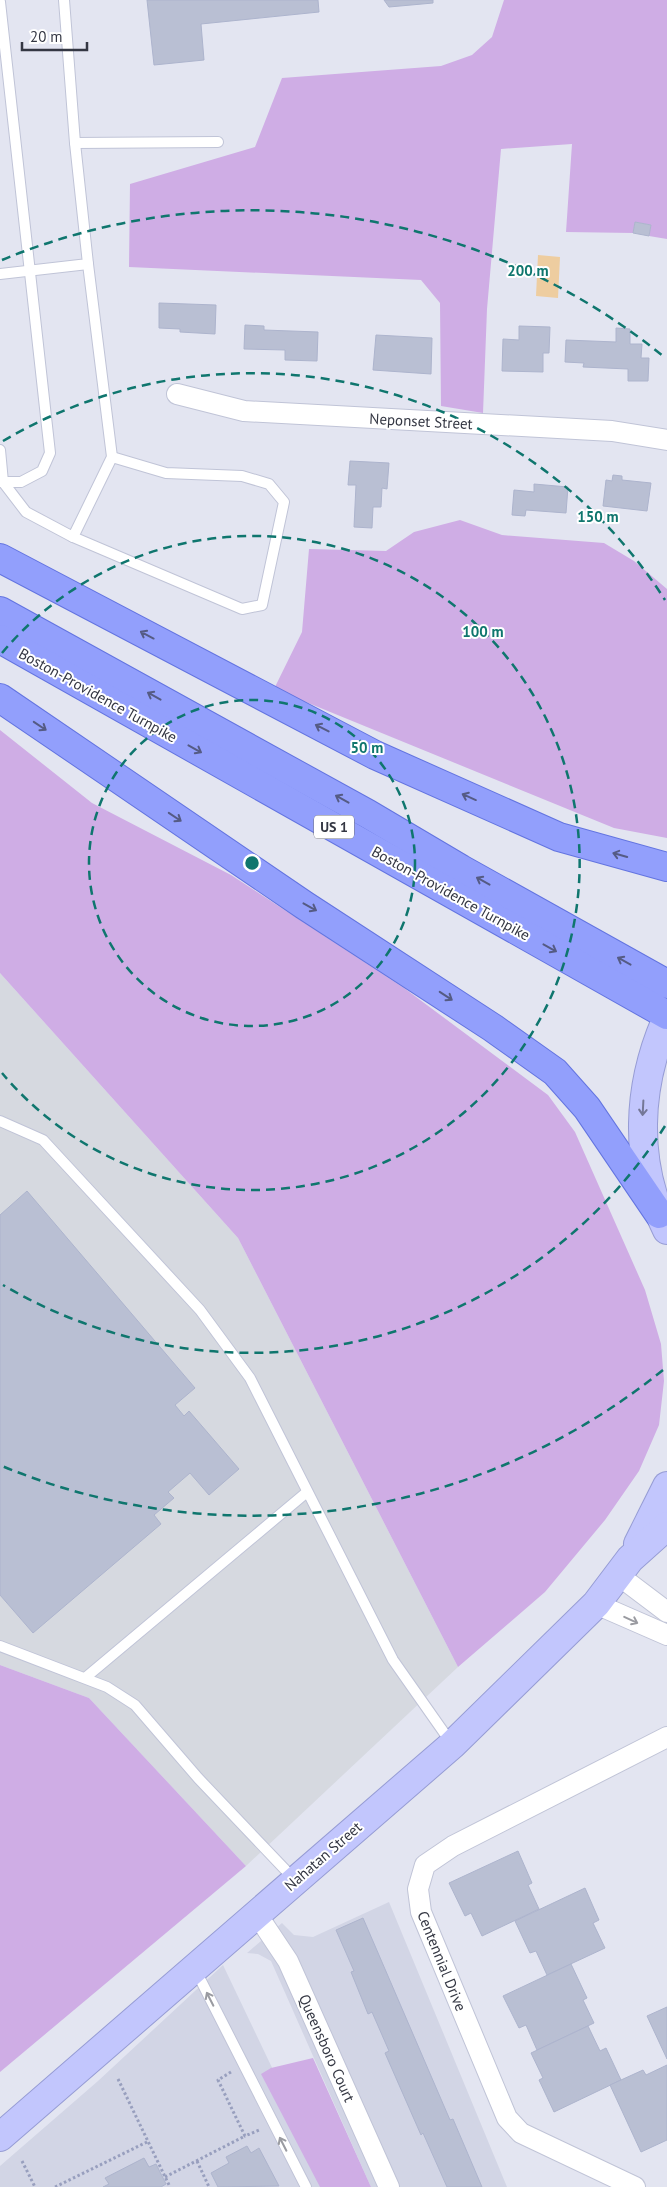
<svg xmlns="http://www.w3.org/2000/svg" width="667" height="2187" viewBox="0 0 667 2187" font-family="'PT Sans',sans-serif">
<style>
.residential{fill:#d2d5e5}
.industrial{fill:#d6d9e0}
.green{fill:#cfade5}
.water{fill:#eecda0}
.building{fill:#b9bfd3;stroke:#adb4cd}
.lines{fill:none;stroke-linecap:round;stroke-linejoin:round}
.lane-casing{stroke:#c0c4d7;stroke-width:12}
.street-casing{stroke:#c0c4d7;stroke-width:22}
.secondary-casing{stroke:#969cd4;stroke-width:30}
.primary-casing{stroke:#6374e0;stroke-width:30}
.path{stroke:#989fbe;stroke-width:3;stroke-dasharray:2.5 2.5;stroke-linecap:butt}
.lane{stroke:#fff;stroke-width:10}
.street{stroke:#fff;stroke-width:20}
.secondary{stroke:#c2c6fd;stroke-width:28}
.primary{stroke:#929ffc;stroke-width:28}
.oneway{stroke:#555b84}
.oneway2{stroke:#747797}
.oneway3{stroke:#9a9ba1}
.ring{fill:none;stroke:#0f766e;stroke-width:2.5;stroke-dasharray:9 6}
.labels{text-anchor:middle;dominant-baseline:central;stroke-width:4;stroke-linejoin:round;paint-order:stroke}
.shield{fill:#fff;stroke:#71737b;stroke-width:1}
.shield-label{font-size:14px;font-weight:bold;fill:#343743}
.street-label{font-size:15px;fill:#343743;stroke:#fff}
.centre{fill:#0f766e;stroke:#fff;stroke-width:2.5}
.ring-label{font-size:15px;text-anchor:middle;font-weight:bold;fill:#0f766e;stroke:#fff;stroke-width:4;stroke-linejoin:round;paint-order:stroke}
</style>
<rect width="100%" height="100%" fill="#e3e5f1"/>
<g class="residential">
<polygon points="389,1902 507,2187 371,2187 271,1961 258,1954 247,1953 282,1923 294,1935 313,1937"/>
<polygon points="223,1965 329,2187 0,2187 0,2166 98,2081"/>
</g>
<polygon class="industrial" points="0,973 238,1238 458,1667 246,1866 89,1698 0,1665"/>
<g class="green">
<polygon points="504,0 667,0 667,239 649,236 651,225 635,222 633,233 566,232 572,144 501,149 487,309 483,413 441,406 440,303 421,280 129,267 130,184 255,147 282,78 441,66 472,55 492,37"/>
<polygon points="460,520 502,535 604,543 634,561 667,589 667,838 614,828 274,689 302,632 309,549 386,551 414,532"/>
<polygon points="0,730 92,803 231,875 404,988 548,1095 575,1132 645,1290 661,1344 664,1381 659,1425 639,1471 605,1520 545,1592 458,1667 238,1238 0,973"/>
<polygon points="0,1665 89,1698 246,1866 0,2072"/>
<polygon points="313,2058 371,2187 320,2187 261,2074 271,2068"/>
</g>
<polygon class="water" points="538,255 560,257 558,298 536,296"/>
<g class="building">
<polygon points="147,0 318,0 319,12 201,24 204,60 154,65"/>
<polygon points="384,0 433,0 433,3 389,7"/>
<polygon points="635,222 651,225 649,236 633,233"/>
<polygon points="159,303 216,305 215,334 180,332 180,329 159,328"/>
<polygon points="245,325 264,326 264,330 318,332 317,361 285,360 285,350 244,349"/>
<polygon points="519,326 550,327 549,353 543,353 543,372 502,371 503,339 519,340"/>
<polygon points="616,328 630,329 630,344 642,344 641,358 649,358 648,381 628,381 628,369 583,367 584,363 565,362 566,340 616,342"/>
<polygon points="376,335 432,338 431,374 373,370"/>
<polygon points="350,461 389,463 387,489 382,488 381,507 373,507 372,528 354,527 356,485 348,485"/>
<polygon points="613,475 622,476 622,480 651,483 647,511 603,506 606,480 612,481"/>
<polygon points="534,484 568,487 566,513 526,510 525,516 512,515 514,490 534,492"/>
<polygon points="27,1191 195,1388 175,1405 184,1416 189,1411 239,1469 209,1495 190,1473 168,1492 174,1498 154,1515 161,1524 33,1633 0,1595 0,1215"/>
<polygon points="518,1851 532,1883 528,1885 539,1909 482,1936 471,1913 465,1916 449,1883"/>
<polygon points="585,1888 599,1920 593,1923 605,1948 547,1975 536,1951 530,1953 515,1921"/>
<polygon points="363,1918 450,2120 453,2119 482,2187 447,2187 423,2133 421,2135 385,2053 389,2051 372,2012 368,2014 351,1972 354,1971 336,1930"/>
<polygon points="571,1964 587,1998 583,2000 594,2023 537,2050 526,2025 519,2028 503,1996"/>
<polygon points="667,2007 667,2059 647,2016"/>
<polygon points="588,2026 600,2051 606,2048 621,2080 554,2112 539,2080 543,2078 531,2053"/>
<polygon points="667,2065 667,2140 641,2152 610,2085 643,2070 646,2075"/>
<polygon points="247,2146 251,2153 259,2148 279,2186 218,2187 211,2173 229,2163 226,2157"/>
<polygon points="144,2158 149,2167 156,2164 166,2184 161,2187 103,2187 109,2184 105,2178"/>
</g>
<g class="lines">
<defs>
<g id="lane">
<polyline points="0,2 50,453 42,471 21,482 0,482"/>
<polyline points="75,143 218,142"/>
<polyline points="0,274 88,264 75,143 64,0"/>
<polyline points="0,450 3,482 26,512 73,537 112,457 88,264"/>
<polyline points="73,537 242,609 262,605 284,502 269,484 242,476 166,473 112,457"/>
<polyline points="0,1121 43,1140 200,1310 250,1378 393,1660 452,1744"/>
<polyline points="0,1646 107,1687 135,1705 198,1778 295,1880"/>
<polyline points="85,1678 307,1492"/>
<polyline points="195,1969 306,2187"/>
</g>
<g id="street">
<polyline points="177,394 244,411 612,431 667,440"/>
<polyline points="618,1575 667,1612"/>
<polyline points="596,1604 667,1635"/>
<polyline points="256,1913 288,1961 389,2187"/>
<polyline points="635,2187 521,2133 507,2118 421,1912 418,1889 425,1865 453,1846 667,1737"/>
</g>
<g id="secondary">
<path d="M667 1018C637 1086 633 1162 667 1230"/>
<polyline points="638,1544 667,1486"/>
<polyline points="0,2137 452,1745 596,1604 630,1559 667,1526"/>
</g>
<g id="primary">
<polyline points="0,558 375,755 559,837 667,867"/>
<polyline points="0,611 368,814 461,869 667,984"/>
<polyline points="0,639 667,1015"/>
<polyline points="0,698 304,905 493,1028 555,1072 587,1108 659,1214"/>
</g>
</defs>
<use href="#lane" class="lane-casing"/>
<use href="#street" class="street-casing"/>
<use href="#secondary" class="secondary-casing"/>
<use href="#primary" class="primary-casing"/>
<g class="path">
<polyline points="231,2072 218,2080 245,2136 259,2130"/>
<polyline points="118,2079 170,2187"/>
<polyline points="22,2161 35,2187"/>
<polyline points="197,2161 209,2187"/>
<polyline points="165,2177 245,2136"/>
<polyline points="55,2187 147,2142"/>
</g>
<use href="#lane" class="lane"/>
<use href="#street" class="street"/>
<use href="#secondary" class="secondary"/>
<use href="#primary" class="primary"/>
</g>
<defs><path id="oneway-shaft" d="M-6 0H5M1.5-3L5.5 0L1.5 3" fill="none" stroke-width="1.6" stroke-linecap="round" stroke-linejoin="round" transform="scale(1.25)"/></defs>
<g class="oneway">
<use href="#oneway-shaft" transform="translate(147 635) rotate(-152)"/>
<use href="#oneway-shaft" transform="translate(154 696) rotate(-151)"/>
<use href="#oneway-shaft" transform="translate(40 726) rotate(34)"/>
<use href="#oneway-shaft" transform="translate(322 728) rotate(-153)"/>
<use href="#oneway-shaft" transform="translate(195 749) rotate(29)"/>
<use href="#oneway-shaft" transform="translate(469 797) rotate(-156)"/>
<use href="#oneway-shaft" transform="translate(342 799) rotate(-151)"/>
<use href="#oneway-shaft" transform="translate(175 817) rotate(34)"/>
<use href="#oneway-shaft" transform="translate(620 855) rotate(-164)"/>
<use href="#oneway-shaft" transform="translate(483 881) rotate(-151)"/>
<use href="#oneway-shaft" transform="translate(310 907) rotate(29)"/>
<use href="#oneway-shaft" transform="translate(550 948) rotate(29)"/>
<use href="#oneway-shaft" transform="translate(624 961) rotate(-151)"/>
<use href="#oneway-shaft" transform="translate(446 996) rotate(33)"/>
</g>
<use class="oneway2" href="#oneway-shaft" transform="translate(643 1108) rotate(93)"/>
<g class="oneway3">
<use href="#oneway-shaft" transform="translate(631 1620) rotate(25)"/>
<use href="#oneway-shaft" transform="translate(210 1999) rotate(-117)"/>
<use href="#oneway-shaft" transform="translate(283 2144) rotate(-117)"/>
</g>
<g class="ring">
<circle cx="252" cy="863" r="163"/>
<path d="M2 653A327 327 0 1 1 2 1073"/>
<path d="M665 1126A490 490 0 0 1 3 1285M3 441A490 490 0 0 1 665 600"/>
<path d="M663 1370A653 653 0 0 1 2 1466M2 260A653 653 0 0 1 663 356"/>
</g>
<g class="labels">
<rect class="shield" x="314" y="815.5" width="40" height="23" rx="4"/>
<g class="shield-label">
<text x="334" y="827">US 1</text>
</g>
<g class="street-label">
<text transform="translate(421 421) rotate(3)">Neponset Street</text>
<text transform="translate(98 695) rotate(29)">Boston-Providence Turnpike</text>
<text transform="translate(451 893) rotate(29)">Boston-Providence Turnpike</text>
<text transform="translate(323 1856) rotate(-41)">Nahatan Street</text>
<text transform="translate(442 1961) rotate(68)">Centennial Drive</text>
<text transform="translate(327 2048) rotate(66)">Queensboro Court</text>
</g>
</g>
<circle cx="252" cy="863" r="8" class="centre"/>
<g class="ring-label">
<text x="528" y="276">200 m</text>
<text x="598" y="522">150 m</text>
<text x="483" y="637">100 m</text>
<text x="367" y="753">50 m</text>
</g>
<path d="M22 42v8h65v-8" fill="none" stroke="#343743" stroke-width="2.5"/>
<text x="30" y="42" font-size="15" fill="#343743" stroke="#ffffff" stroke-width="4" paint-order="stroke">20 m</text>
</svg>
